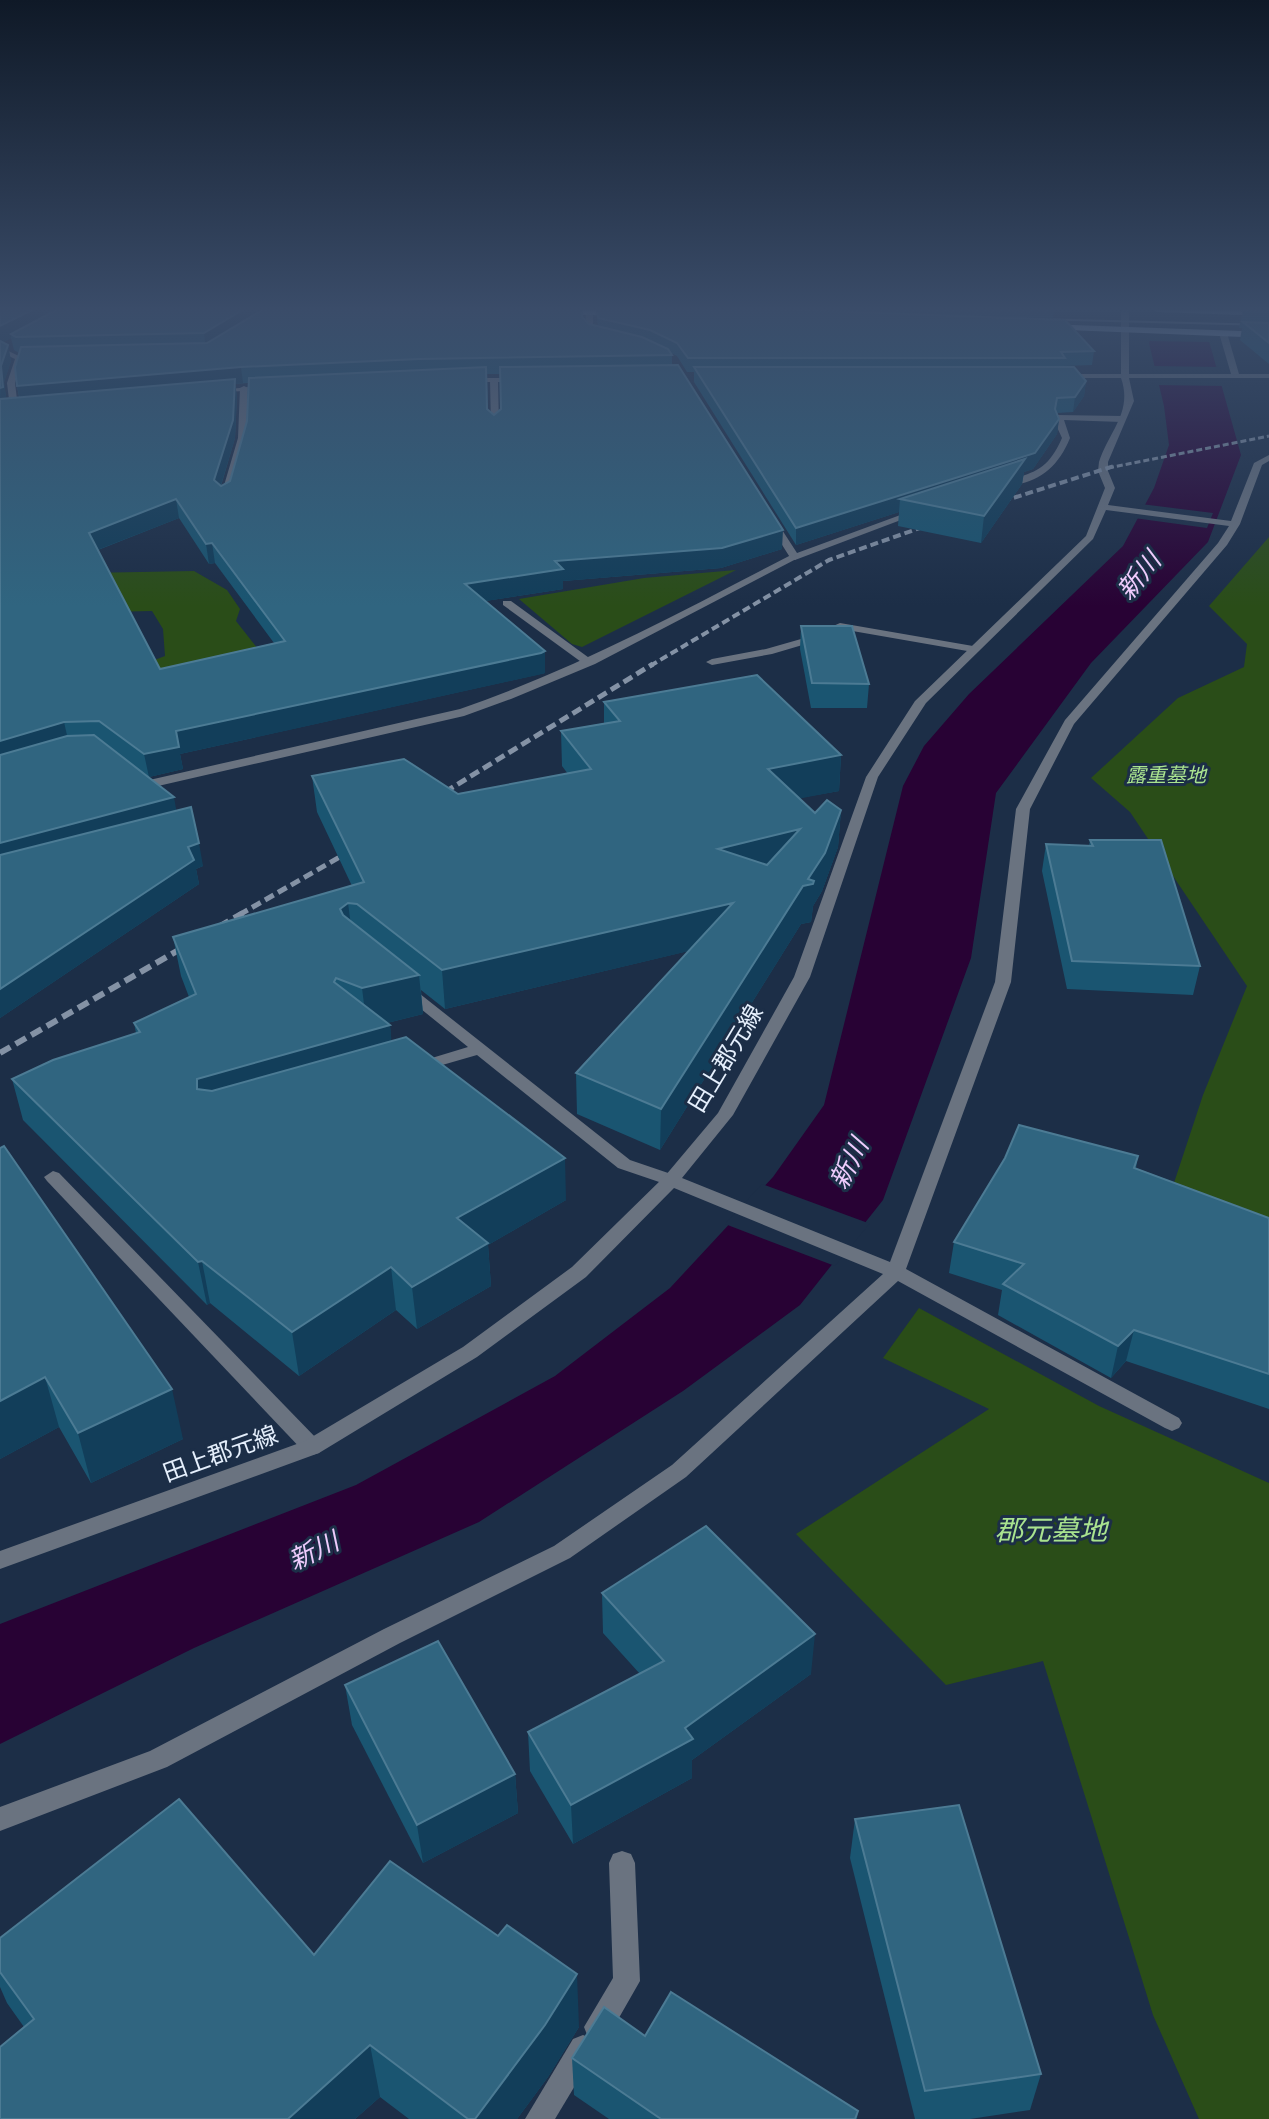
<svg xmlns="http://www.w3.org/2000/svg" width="1269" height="2119" viewBox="0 0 1269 2119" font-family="'IBM Plex Serif','Noto Sans JP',serif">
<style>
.green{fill:#2a4d18}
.water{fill:#280234}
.pier{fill:#1c2e47}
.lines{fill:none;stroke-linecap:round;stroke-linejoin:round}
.lane{fill:#6a7380;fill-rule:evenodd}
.street{fill:#6a7380;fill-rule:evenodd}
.primary{fill:#a5b8d3;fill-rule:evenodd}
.tram{stroke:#8492a5;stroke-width:2}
.rail-far3{stroke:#8492a5;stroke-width:3;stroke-dasharray:6 3;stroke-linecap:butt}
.rail-far2{stroke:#8492a5;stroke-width:4;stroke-dasharray:8 4;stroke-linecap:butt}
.rail-far1{stroke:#8492a5;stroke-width:5;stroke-dasharray:10 5;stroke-linecap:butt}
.rail{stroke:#8492a5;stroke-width:6;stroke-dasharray:12 6;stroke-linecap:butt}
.wall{fill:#1a5571;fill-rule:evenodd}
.shaded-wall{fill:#123e5a}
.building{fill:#306580;stroke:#4c7b94;stroke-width:2;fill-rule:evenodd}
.labels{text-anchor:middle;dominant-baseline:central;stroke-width:6;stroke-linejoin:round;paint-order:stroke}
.far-park-label{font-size:20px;font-style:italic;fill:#a9e38f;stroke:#1c2e47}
.street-label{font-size:24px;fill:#e5effc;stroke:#1c2e47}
.water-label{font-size:26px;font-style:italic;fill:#efccfd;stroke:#1c2e47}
.near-park-label{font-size:28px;font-style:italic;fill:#a9e38f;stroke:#1c2e47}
</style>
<rect width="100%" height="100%" fill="#1c2e47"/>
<g class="green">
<polygon points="1269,537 1269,1246 1166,1207 1203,1095 1247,986 1130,812 1091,778 1178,698 1244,667 1247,644 1209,606"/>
<polygon points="736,570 582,647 572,644 519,599 644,578"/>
<polygon points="194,571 227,590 240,609 236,621 258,649 173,683 107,678 165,656 163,629 152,611 104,612 85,573"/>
<polygon points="919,1308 1099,1406 1269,1483 1269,2119 1199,2119 1153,2015 1043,1661 946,1685 796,1534 989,1409 883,1358"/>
</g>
<polygon class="water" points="1159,309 1209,341 1241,455 1208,542 1091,663 996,793 971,958 883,1200 800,1305 683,1391 479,1522 194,1648 0,1744 0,1624 356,1485 555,1376 670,1288 773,1177 824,1105 903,786 924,746 969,694 1123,546 1154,488 1169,445 1164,406 1149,343"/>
<g class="pier">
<polygon points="1156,309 1218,309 1211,342 1145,341"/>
<polygon points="1152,366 1220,367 1226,386 1155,385"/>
<polygon points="1141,504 1213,513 1207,528 1134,518"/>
<polygon points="762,1184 868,1223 870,1223 835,1266 725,1224"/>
</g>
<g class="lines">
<g class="lane">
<polygon points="586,310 593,312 593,331 605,335 605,339 585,332"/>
<polygon points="494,378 498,380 499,426 495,429 491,426 490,380"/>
<polygon points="244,386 248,388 246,438 230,499 225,502 220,499 238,438 240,388"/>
<path d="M1057 415 1122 416 1126 419 1122 422 1064 420 1070 438C1057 470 1035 486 1000 486V482C1033 473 1047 472 1062 438L1056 425Z"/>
<polygon points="914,510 922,512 795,560 791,559 767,521 775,519 797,553"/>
<polygon points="503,601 511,601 592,660 592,664 584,664 503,605"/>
<polygon points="840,623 973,646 979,649 973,652 841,629 816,641 772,654 712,665 706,662 712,659 766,649 808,637"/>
<polygon points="405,984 410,986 630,1160 677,1176 680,1180 677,1184 665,1184 618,1168 477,1055 418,1072 412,1070 410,1067 412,1064 468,1047 400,992 397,989"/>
<polygon points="53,1171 59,1173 319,1441 322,1447 319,1453 312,1455 305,1453 47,1181 44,1177"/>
</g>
<g class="street">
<path d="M1121 309H1129V374H1231L1219 333 1223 331 1227 333 1239 374H1269V378H1129L1134 401 1108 462V471L1115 488 1108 505 1231 521 1254 463 1269 455V461L1262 465 1240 524 1227 545 1074 724 1030 809 1011 982 906 1269 1179 1418 1182 1423 1179 1428 1172 1431 1165 1428 898 1281 686 1477 570 1558 400 1643 167 1767 0 1831V1807L150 1751 384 1629 554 1546 672 1465 883 1274 674 1188 586 1277 477 1357 319 1453 0 1569V1551L305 1441 463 1347 572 1267 665 1176 718 1113 794 977 866 777 915 701 1086 536 1105 488 1098 471 1099 462C1109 431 1133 412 1121 378H1063L1059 376 1063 374H1121ZM1106 510 1229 526 1218 543 1065 720 1016 809 995 982 890 1262 682 1178 733 1115 810 977 878 777 926 703 1093 539Z"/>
<polygon points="0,347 23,358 15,383 18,408 14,410 10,408 7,383 15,359 0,352"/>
<polygon points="467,378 519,378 523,380 519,382 464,382"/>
<polygon points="268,385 271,389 215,393 211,391"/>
<path d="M791 555 800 557 595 664 511 699 464 716 145 789 139 785 145 781 460 709C576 669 683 611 791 555Z"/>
<polygon points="622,1851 631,1854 635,1863 640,1981 608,2037 598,2041 588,2037 584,2027 613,1978 609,1863 613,1854"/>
<polygon points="583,2035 593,2039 597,2049 555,2119 525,2119 573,2039"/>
</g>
<g class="primary">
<polygon points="555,309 622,310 627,313 622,316 558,314"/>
<polygon points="1153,309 1269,310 1269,316 1157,312"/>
<polygon points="1045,324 1269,332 1269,338 1042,329"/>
</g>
<polyline class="tram" points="1033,319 1269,325"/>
<polyline class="rail-far3" points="1108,468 1269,436"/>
<g class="rail-far2">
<polyline points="991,505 1114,466"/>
<polyline points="650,666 829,560 934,523"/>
</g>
<g class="rail-far1">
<polyline points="432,800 653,664"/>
<polyline points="239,915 357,847"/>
</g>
<polyline class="rail" points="0,1053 243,913"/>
</g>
<g class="wall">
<path d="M0 309 582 317 589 324 598 327 596 309H1054L1053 320 1094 351 1092 365 1064 366V367L1086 381 1084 396 1073 412 1057 413 1059 419 1057 434 1033 469 1024 472 1022 484 981 543 898 526 899 512 796 545 694 382V372H687L677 356 671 353 672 355V365L782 549 721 568 563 581V589L485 601 545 673 180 754 183 769 149 777 177 811 203 866 196 869 199 884 0 1018ZM11 338 14 350 19 353 17 386 19 397 6 398 4 382 11 361 8 345 3 342ZM487 374H501V409L494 415 488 409ZM248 383 247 421 230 481 221 486 235 438 237 396 235 384ZM179 518 209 564 215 563 274 643 160 669 98 550Z"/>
<polygon points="1269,309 1269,364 1240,340 1242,328 1239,328 1243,311"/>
<polygon points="801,626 869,684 867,708 811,708 800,649"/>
<polygon points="604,702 841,755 839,791 799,798 815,813 841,810 838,847 822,891 813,906 811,922 801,924 660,1150 577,1114 576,1073 688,951 445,1009 421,990 423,1014 387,1023 390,1025 391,1041 566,1200 488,1245 491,1286 417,1329 396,1310 299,1376 210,1303 207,1305 23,1120 12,1079 136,1033 134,1023 189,997 181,976 173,937 352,886 317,812 312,776 458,794 568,774 562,766 561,731 604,723"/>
<polygon points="1090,840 1200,966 1193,995 1067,989 1042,871 1046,844 1089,846"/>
<polygon points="0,1148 183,1439 91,1483 59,1427 0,1459"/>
<polygon points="1138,1156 1136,1168 1269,1218 1269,1409 1126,1361 1111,1378 998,1315 1002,1290 949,1273 954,1242"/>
<polygon points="602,1593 811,1674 692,1760 692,1778 573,1844 530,1771 528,1732 640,1674 603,1633"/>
<polygon points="345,1685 515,1774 518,1813 423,1863 352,1725"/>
<polygon points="855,1819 1041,2074 1030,2110 970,2119 915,2119 850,1858"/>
<polygon points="0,1938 314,1955 579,2027 548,2077 517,2119 409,2119 380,2097 355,2119 0,2119 24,2027 7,2003 0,1987"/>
<polygon points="645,2036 858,2111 857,2119 609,2119 574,2095 572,2058"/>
</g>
<g class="shaded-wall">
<polygon points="34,309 68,309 11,334 11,338 0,344 0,326"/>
<polygon points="244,309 271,309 206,349 204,333"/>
<polygon points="8,345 11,361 4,382 7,404 0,406 1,366"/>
<polygon points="241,367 243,383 235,384 237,396 235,438 217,498 21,403 17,386"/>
<polygon points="1086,381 1084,396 1073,412 1075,397"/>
<polygon points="1059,419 1057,434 1033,469 1024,472 1022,484 981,543 984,516 900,499 899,512 796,545 796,528"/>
<polygon points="176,499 179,518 92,552 89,533"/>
<polygon points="783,530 782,549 721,568 563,581 563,589 466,604 465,584 555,561"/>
<polygon points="212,543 215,563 209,564 206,544"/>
<polygon points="545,651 545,673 542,674 180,754 183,769 149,777 144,754 176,731"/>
<polygon points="64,722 69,744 0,765 0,741"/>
<polygon points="841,755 839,791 766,805 768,769"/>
<polygon points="174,797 178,820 0,868 0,843"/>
<polygon points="841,810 838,847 822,891 813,906 811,922 801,924 660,1150 661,1109 808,879"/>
<polygon points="800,829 797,867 717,886 718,849"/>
<polygon points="199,843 203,866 196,869 199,884 0,1018 0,989 188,847"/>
<polygon points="348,903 353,941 340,909"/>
<polygon points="733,903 731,941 445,1009 442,970"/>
<polygon points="419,975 423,1014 367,1028 362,988"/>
<polygon points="390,1025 394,1065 204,1130 197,1089 197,1079"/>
<polygon points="565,1158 566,1200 488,1245 491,1286 417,1329 412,1287 457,1218"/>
<polygon points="202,1261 210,1303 207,1305 198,1262"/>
<polygon points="391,1267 396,1310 299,1376 292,1332"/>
<polygon points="1134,1330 1126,1361 1111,1378 1118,1346"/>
<polygon points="45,1377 59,1427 0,1459 0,1401"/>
<polygon points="172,1389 183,1439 91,1483 78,1433"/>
<polygon points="815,1634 811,1674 692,1760 692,1778 573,1844 571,1805 685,1728"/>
<polygon points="515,1774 518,1813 423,1863 417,1825"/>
<polygon points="577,1974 579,2027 548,2077 517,2119 475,2119"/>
<polygon points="370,2045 380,2097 355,2119 288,2119"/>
</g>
<g class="building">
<polygon points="0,309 34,309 0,326"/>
<polygon points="58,309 244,309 204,333 16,337 11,334"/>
<polygon points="264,309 582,309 582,317 589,324 642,337 668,349 672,355 419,359 241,367 17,386 15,367 21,347 207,343"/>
<polygon points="597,309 772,309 1065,320 1094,351 1061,352 1065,358 688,358 677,343 650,330 598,318"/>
<polygon points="1244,309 1269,309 1269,312 1243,311"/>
<polygon points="1243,322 1269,323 1269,343"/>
<polygon points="0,341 8,345 1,366 3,387 0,388"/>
<path d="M678 365 783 530 722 548 555 561 563 569 465 584 545 651 541 653 176 731 179 747 144 754 99 721 64 722 0 741V399L235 379 233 420 214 480 221 486 230 481 247 421 249 378 486 367 487 409 494 415 501 409 500 367ZM176 499 206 544 212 543 285 641 160 669 89 533Z"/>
<polygon points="694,367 1074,367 1086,381 1075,397 1057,398 1055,409 1059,419 1035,453 796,528"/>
<polygon points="1025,459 984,516 900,499"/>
<polygon points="801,626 852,626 869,684 812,683"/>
<path d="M757 675 841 755 768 769 815 813 827 800 841 810 825 853 808 879 814 881 813 884 803 886 661 1109 576 1073 733 903 442 970 357 904 348 903 340 909 343 915 419 975 362 988 336 978 334 982 390 1025 197 1079V1089L212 1091 406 1037 565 1158 457 1218 488 1243 412 1287 391 1267 292 1332 202 1261 198 1262 12 1079 53 1060 140 1032 134 1023 196 994 173 937 364 882 312 776 404 759 458 794 591 769 561 731 620 721 604 702ZM800 829 767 865 718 849Z"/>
<polygon points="94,735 174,797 0,843 0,755 67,736"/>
<polygon points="191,807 199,843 188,847 194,860 0,989 0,855"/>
<polygon points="1090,840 1161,840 1200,966 1072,961 1046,844 1093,846"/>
<polygon points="1019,1125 1138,1156 1134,1168 1269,1218 1269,1374 1134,1330 1118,1346 1003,1284 1024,1264 954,1242 1005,1158"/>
<polygon points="4,1146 172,1389 78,1433 45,1377 0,1401 0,1148"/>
<polygon points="706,1526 815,1634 685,1728 693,1739 571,1805 528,1732 664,1661 602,1593"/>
<polygon points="438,1641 515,1774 417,1825 345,1685"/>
<polygon points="179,1799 314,1955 390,1861 498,1936 507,1925 577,1974 545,2025 475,2119 468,2119 370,2045 288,2119 0,2119 0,2047 34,2019 0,1972 0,1938"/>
<polygon points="959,1805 1041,2074 925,2091 855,1819"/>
<polygon points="671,1992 858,2111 855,2119 661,2119 572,2058 604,2007 645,2036"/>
</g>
<linearGradient id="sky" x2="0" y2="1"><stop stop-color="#0f1927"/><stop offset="0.51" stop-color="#3a4c69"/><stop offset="1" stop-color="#3a4c69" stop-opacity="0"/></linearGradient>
<rect width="1269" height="606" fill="url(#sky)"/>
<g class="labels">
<g class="far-park-label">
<text x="1166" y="774">露重墓地</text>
</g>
<g class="street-label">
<text transform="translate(725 1058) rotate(-59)">田上郡元線</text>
<text transform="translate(220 1453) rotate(-20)">田上郡元線</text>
</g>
<g class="water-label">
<text transform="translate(1138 575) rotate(-51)">新川</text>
<text transform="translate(848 1163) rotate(-63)">新川</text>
<text transform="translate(313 1550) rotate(-26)">新川</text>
</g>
<g class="near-park-label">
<text x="1051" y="1529">郡元墓地</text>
</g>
</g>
</svg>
